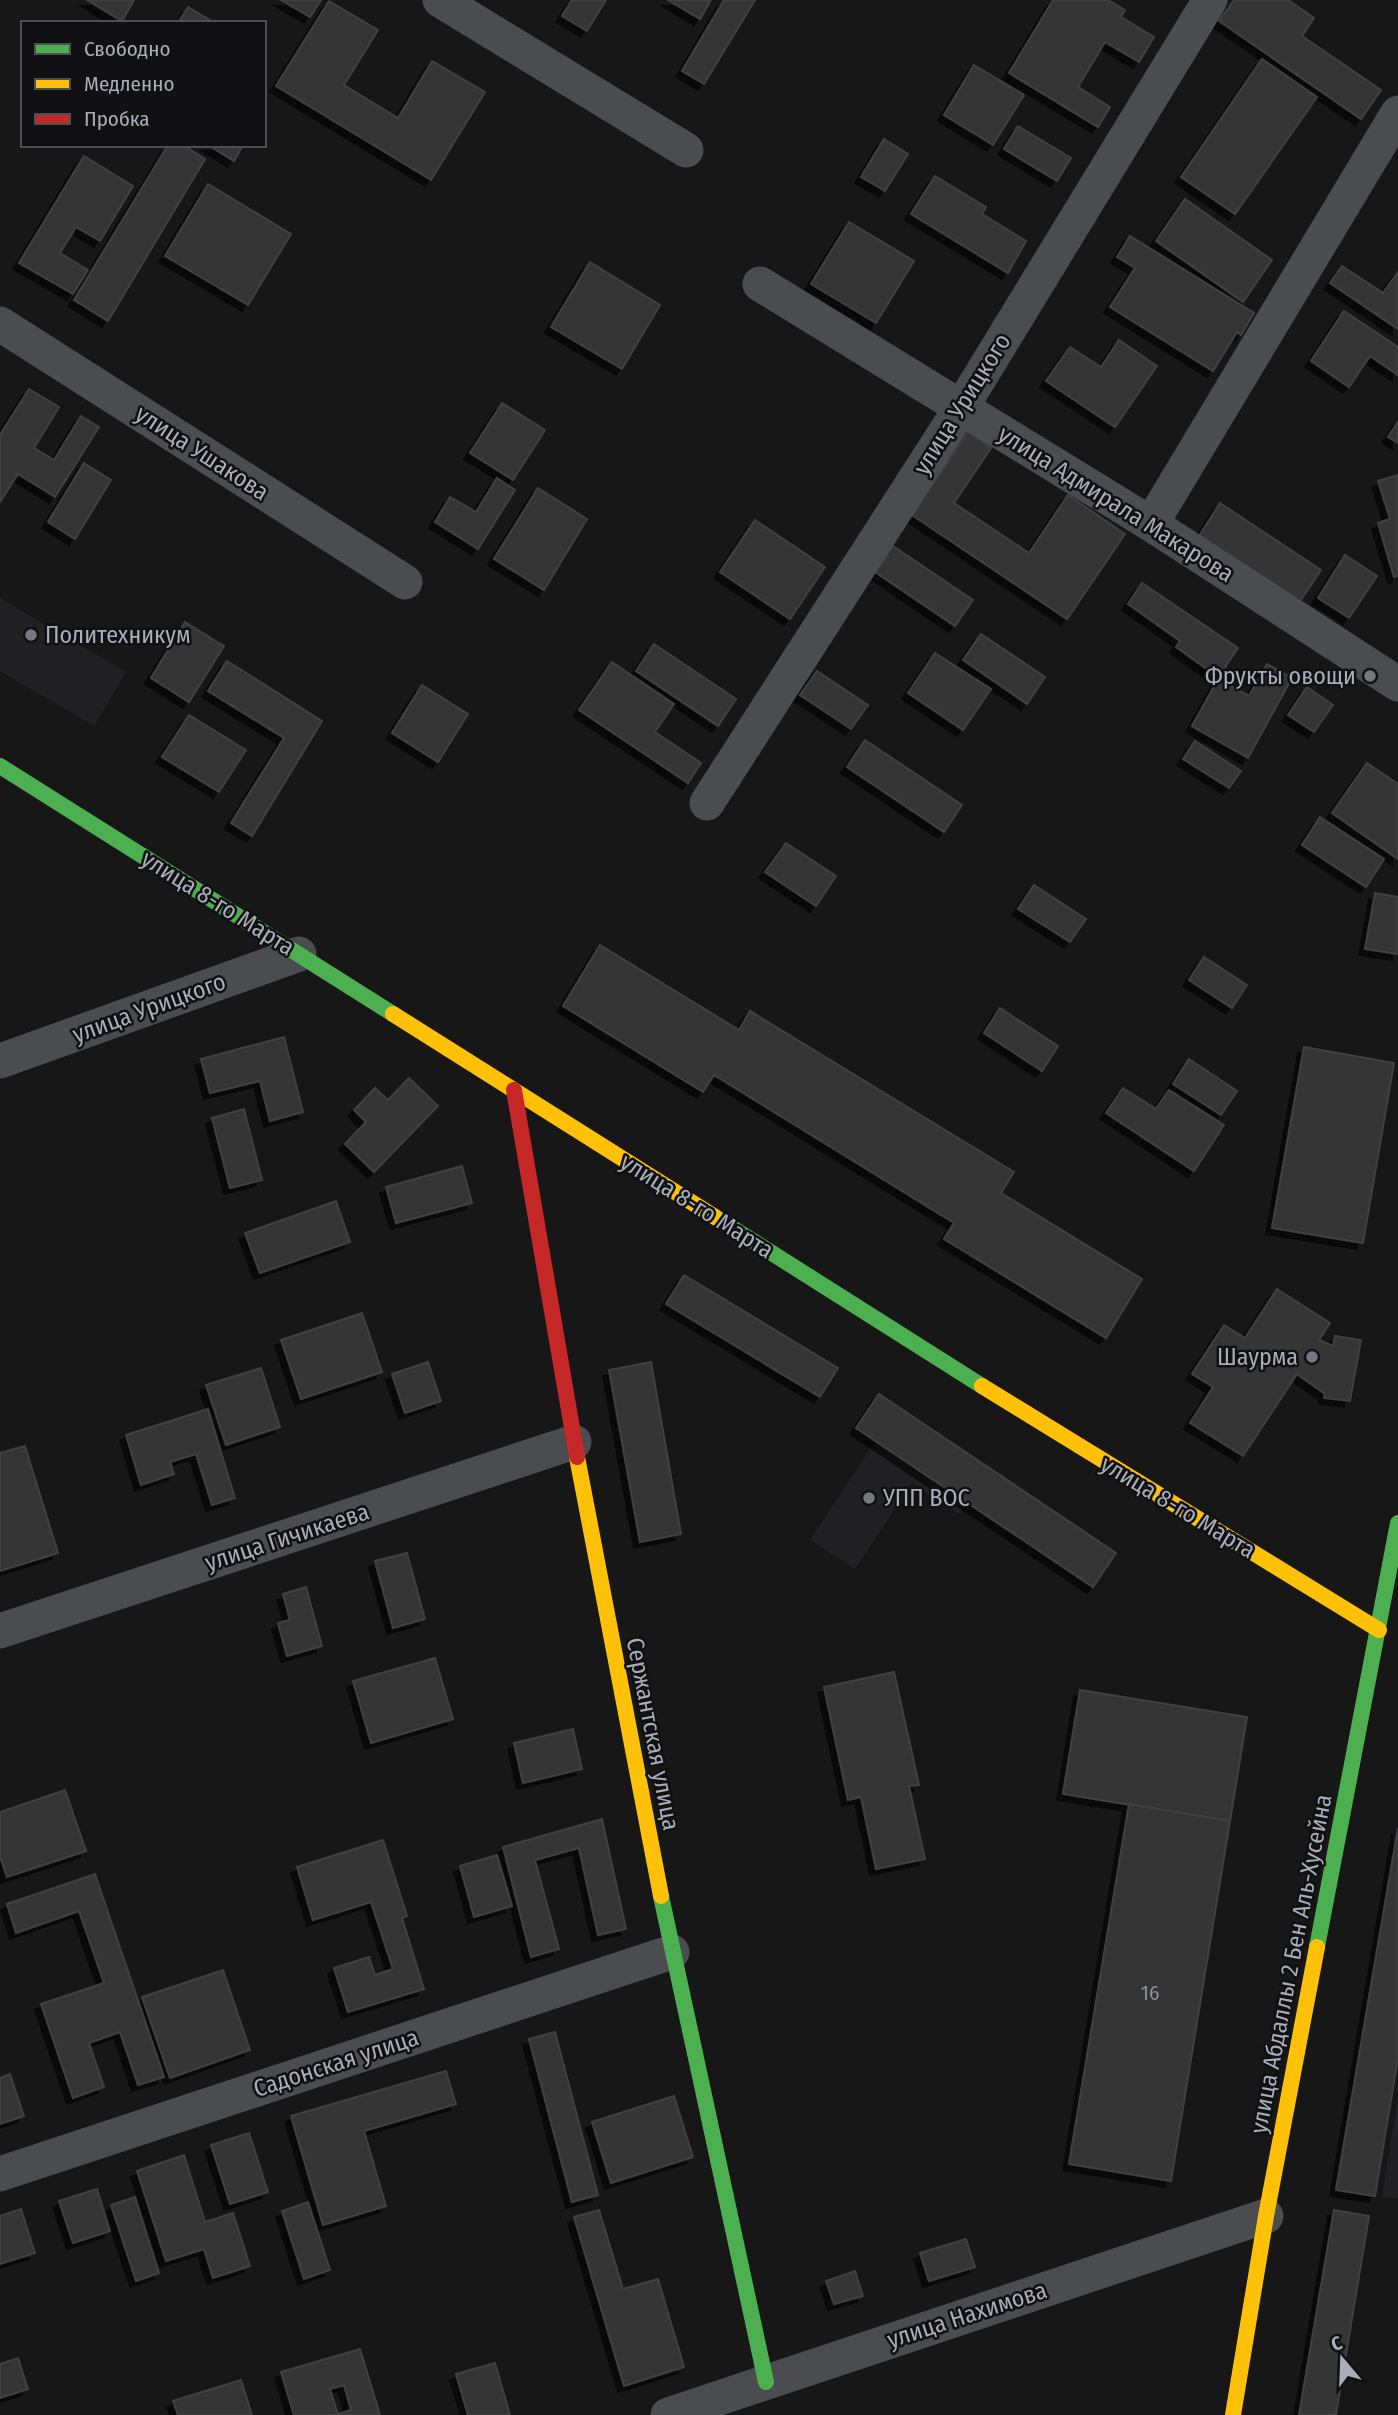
<svg xmlns="http://www.w3.org/2000/svg" width="1398" height="2415" viewBox="0 0 1398 2415" font-family="'Fira Sans Condensed',sans-serif">
<style>
.built{fill:#212123}
.building{fill:#353536;stroke:#3f4043;stroke-width:2;fill-rule:evenodd;filter:url(#shadow)}
.lines{fill:none;stroke-linecap:round;stroke-linejoin:round}
.street{stroke:#4b4c50;stroke-width:35}
.fast{stroke:#4caf50;stroke-width:16}
.slow{stroke:#ffc107;stroke-width:16}
.jam{stroke:#c62828;stroke-width:16}
.poi-dot{fill:#757880;stroke:#111113;stroke-width:2.5}
.labels{text-anchor:middle;dominant-baseline:central;stroke-width:5;stroke-linejoin:round;paint-order:stroke}
.number-label{font-size:21px;fill:#8b8f98}
.street-label{font-size:24px;fill:#a8adb8;stroke:#111113}
.poi-label{font-size:24px;fill:#a8adb8;stroke:#111113;text-anchor:start}
</style>
<defs>
<filter id="shadow"><feDropShadow dx="-6" dy="6" stdDeviation="0" flood-color="#0009"/></filter>
</defs>
<rect width="100%" height="100%" fill="#171717"/>
<g class="built">
<polygon points="0,598 126,672 94,726 0,671"/>
<polygon points="889,1420 981,1480 959,1514 912,1483 855,1569 810,1540"/>
<polygon points="1398,2097 1398,2199 1382,2197"/>
</g>
<g class="building">
<polygon points="87,0 134,0 122,21"/>
<polygon points="281,0 321,0 310,17"/>
<polygon points="572,0 606,0 587,31 562,16"/>
<polygon points="668,0 711,0 700,19"/>
<polygon points="724,0 755,0 704,84 682,71"/>
<polygon points="1053,0 1108,0 1125,10 1121,17 1154,37 1139,62 1105,42 1078,87 1110,107 1098,127 1009,73"/>
<polygon points="1234,0 1288,0 1314,18 1302,36 1381,90 1361,119 1219,21"/>
<polygon points="329,1 378,30 344,85 398,118 432,61 485,92 431,180 276,86"/>
<polygon points="188,7 215,23 178,23"/>
<polygon points="1262,59 1317,97 1235,214 1181,177"/>
<polygon points="974,65 1024,95 993,145 944,115"/>
<polygon points="1018,126 1071,158 1057,181 1004,149"/>
<polygon points="884,139 908,154 885,191 861,177"/>
<polygon points="168,145 183,145 205,159 108,321 74,300"/>
<polygon points="208,145 243,145 234,161"/>
<polygon points="84,156 133,186 100,241 76,227 60,253 88,270 73,294 19,263"/>
<polygon points="935,176 986,207 982,214 1026,241 1008,273 911,214"/>
<polygon points="208,184 291,234 248,305 165,256"/>
<polygon points="1185,199 1272,260 1243,302 1156,241"/>
<polygon points="849,222 914,261 876,323 811,284"/>
<polygon points="1130,236 1254,313 1241,335 1237,332 1213,371 1110,307 1135,268 1117,257"/>
<polygon points="590,262 660,305 622,369 551,327"/>
<polygon points="1342,266 1383,293 1398,272 1398,329 1330,283"/>
<polygon points="1344,311 1398,347 1398,375 1370,356 1349,387 1311,361"/>
<polygon points="1119,340 1157,366 1115,427 1046,381 1070,347 1101,367"/>
<polygon points="29,389 59,407 34,448 54,460 81,416 99,427 55,497 18,474 0,502 0,435"/>
<polygon points="502,403 545,430 513,480 470,453"/>
<polygon points="1398,422 1398,443 1388,437"/>
<polygon points="968,432 991,448 954,503 1029,553 1068,495 1125,534 1067,619 912,515"/>
<polygon points="84,463 111,480 75,539 48,522"/>
<polygon points="1398,475 1398,576 1394,577 1378,523 1390,519 1378,481"/>
<polygon points="497,478 515,490 478,549 435,522 450,497 476,512"/>
<polygon points="538,488 587,519 544,590 494,559"/>
<polygon points="1220,503 1321,570 1299,603 1198,538"/>
<polygon points="755,520 825,567 790,619 720,572"/>
<polygon points="893,546 973,600 955,626 875,572"/>
<polygon points="1345,555 1377,576 1349,618 1318,598"/>
<polygon points="1142,583 1238,648 1218,677 1176,647 1180,641 1128,604"/>
<polygon points="185,622 224,646 189,702 151,678"/>
<polygon points="981,634 1045,677 1027,704 963,660"/>
<polygon points="654,644 736,699 718,726 636,671"/>
<polygon points="935,653 991,689 963,730 908,693"/>
<polygon points="227,661 322,721 252,836 231,823 284,738 208,691"/>
<polygon points="612,662 674,704 655,732 701,763 688,783 579,710"/>
<polygon points="1267,664 1292,678 1248,758 1192,726 1218,679 1249,696"/>
<polygon points="817,671 868,705 851,729 800,695"/>
<polygon points="422,685 468,714 438,762 392,733"/>
<polygon points="1307,687 1333,705 1314,732 1288,715"/>
<polygon points="189,715 246,750 219,792 162,757"/>
<polygon points="865,740 962,805 944,832 847,767"/>
<polygon points="1195,741 1241,771 1229,788 1183,759"/>
<polygon points="1367,763 1398,784 1398,859 1332,813"/>
<polygon points="1320,817 1384,859 1366,887 1302,845"/>
<polygon points="786,843 836,876 816,906 765,872"/>
<polygon points="1034,885 1086,919 1070,942 1018,909"/>
<polygon points="1375,893 1398,897 1398,954 1365,949"/>
<polygon points="600,945 739,1030 750,1011 1014,1172 1001,1193 1142,1279 1106,1338 944,1239 954,1223 714,1075 703,1092 563,1006"/>
<polygon points="1204,957 1247,985 1232,1008 1189,980"/>
<polygon points="1000,1008 1058,1046 1042,1071 984,1033"/>
<polygon points="284,1037 303,1112 270,1121 260,1081 210,1093 201,1059"/>
<polygon points="1304,1047 1394,1063 1363,1243 1272,1228"/>
<polygon points="1189,1059 1237,1091 1221,1115 1173,1084"/>
<polygon points="409,1078 438,1106 374,1172 345,1144 366,1122 354,1110 375,1088 388,1100"/>
<polygon points="1123,1088 1156,1109 1169,1090 1224,1125 1194,1171 1106,1113"/>
<polygon points="244,1109 262,1180 230,1188 212,1118"/>
<polygon points="462,1166 472,1203 396,1223 386,1187"/>
<polygon points="336,1201 350,1242 260,1273 245,1233"/>
<polygon points="684,1275 838,1368 820,1397 666,1304"/>
<polygon points="1277,1289 1330,1323 1319,1340 1333,1346 1335,1336 1361,1340 1350,1401 1324,1398 1325,1394 1297,1374 1243,1456 1190,1423 1213,1387 1192,1374 1224,1325 1245,1338"/>
<polygon points="362,1313 382,1372 301,1399 281,1340"/>
<polygon points="428,1362 441,1401 405,1413 392,1374"/>
<polygon points="651,1362 681,1534 640,1542 609,1370"/>
<polygon points="261,1368 280,1427 226,1445 206,1385"/>
<polygon points="879,1394 1116,1553 1093,1587 856,1428"/>
<polygon points="208,1409 235,1498 212,1505 196,1454 170,1462 174,1474 141,1485 126,1435"/>
<polygon points="25,1446 58,1553 0,1571 0,1453"/>
<polygon points="407,1553 425,1619 393,1628 375,1561"/>
<polygon points="306,1587 322,1646 287,1656 278,1623 290,1620 283,1594"/>
<polygon points="435,1658 453,1719 371,1743 353,1681"/>
<polygon points="894,1672 919,1785 909,1786 925,1859 876,1869 861,1797 848,1800 824,1687"/>
<polygon points="1080,1690 1247,1717 1230,1821 1063,1794"/>
<polygon points="573,1729 582,1769 523,1783 514,1743"/>
<polygon points="65,1790 86,1851 7,1877 0,1856 0,1812"/>
<polygon points="1129,1804 1230,1821 1171,2181 1069,2164"/>
<polygon points="602,1819 626,1929 598,1935 579,1848 535,1860 559,1949 531,1957 503,1847"/>
<polygon points="1398,1828 1398,2058 1375,2196 1336,2190"/>
<polygon points="383,1840 407,1916 402,1918 424,1989 348,2012 334,1968 369,1957 375,1975 393,1969 371,1902 313,1920 297,1867"/>
<polygon points="497,1855 512,1906 474,1917 460,1866"/>
<polygon points="95,1874 164,2077 138,2085 120,2032 89,2043 104,2087 73,2098 41,2004 104,1983 79,1911 16,1933 7,1904"/>
<polygon points="223,1970 250,2050 170,2078 142,1997"/>
<polygon points="555,2032 598,2195 572,2202 529,2039"/>
<polygon points="446,2071 456,2104 364,2131 386,2206 323,2225 291,2116"/>
<polygon points="10,2074 24,2116 0,2124 0,2078"/>
<polygon points="674,2096 693,2157 611,2183 592,2122"/>
<polygon points="249,2133 268,2192 230,2204 211,2145"/>
<polygon points="184,2155 205,2222 233,2213 250,2266 213,2278 204,2249 166,2261 137,2171"/>
<polygon points="97,2189 110,2231 73,2243 59,2201"/>
<polygon points="135,2197 159,2273 136,2281 111,2205"/>
<polygon points="308,2202 330,2270 304,2279 282,2211"/>
<polygon points="21,2209 35,2253 0,2264 0,2216"/>
<polygon points="599,2210 623,2289 658,2279 684,2367 624,2386 574,2217"/>
<polygon points="1334,2210 1369,2216 1336,2415 1299,2415"/>
<polygon points="966,2239 975,2267 929,2281 920,2253"/>
<polygon points="855,2271 863,2296 834,2304 826,2281"/>
<path d="M360 2349 380 2415H294L281 2372ZM344 2385 351 2410 338 2414 330 2389Z"/>
<polygon points="18,2358 28,2389 0,2398 0,2364"/>
<polygon points="495,2363 510,2415 468,2415 456,2374"/>
<polygon points="241,2380 252,2415 178,2415 173,2401"/>
</g>
<g class="lines">
<g class="street">
<polyline points="440,0 686,150"/>
<polyline points="760,284 1151,524 1398,684"/>
<polyline points="0,324 405,582"/>
<polyline points="1151,524 1398,113"/>
<polyline points="707,803 961,408 1210,0"/>
<polyline points="0,1061 299,954"/>
<polyline points="0,1631 574,1442"/>
<polyline points="0,2174 672,1952"/>
<polyline points="668,2415 1266,2216"/>
</g>
<g class="fast">
<polyline points="0,766 393,1014"/>
<polyline points="715,1217 982,1386"/>
<polyline points="661,1896 766,2382"/>
<polyline points="1317,1947 1398,1523"/>
</g>
<g class="slow">
<polyline points="393,1014 715,1217"/>
<polyline points="982,1386 1379,1630"/>
<polyline points="577,1457 661,1896"/>
<polyline points="1233,2415 1266,2216 1317,1947"/>
</g>
<polyline class="jam" points="514,1090 577,1457"/>
</g>
<g class="poi-dot">
<circle cx="31" cy="635" r="7"/>
<circle cx="1370" cy="676" r="7"/>
<circle cx="1312" cy="1357" r="7"/>
<circle cx="869" cy="1498" r="7"/>
</g>
<g class="labels">
<g class="number-label">
<text x="1150" y="1993">16</text>
</g>
<g class="street-label">
<text transform="translate(962 404) rotate(-58)">улица Урицкого</text>
<text transform="translate(202 453) rotate(33)">улица Ушакова</text>
<text transform="translate(1116 504) rotate(32)">улица Адмирала Макарова</text>
<text transform="translate(218 903) rotate(32)">улица 8-го Марта</text>
<text transform="translate(149 1008) rotate(-20)">улица Урицкого</text>
<text transform="translate(697 1206) rotate(32)">улица 8-го Марта</text>
<text transform="translate(1178 1507) rotate(31)">улица 8-го Марта</text>
<text transform="translate(287 1537) rotate(-18)">улица Гичикаева</text>
<text transform="translate(653 1734) rotate(79)">Сержантская улица</text>
<text transform="translate(1291 1964) rotate(-79)">улица Абдаллы 2 Бен Аль-Хусейна</text>
<text transform="translate(336 2063) rotate(-18)">Садонская улица</text>
<text transform="translate(967 2315) rotate(-18)">улица Нахимова</text>
</g>
<g class="poi-label">
<text x="45" y="635">Политехникум</text>
<text x="1356" y="676" text-anchor="end">Фрукты овощи</text>
<text x="1298" y="1357" text-anchor="end">Шаурма</text>
<text x="883" y="1498">УПП ВОС</text>
</g>
</g>
<rect x="21" y="21" width="245" height="126" fill="#111113" stroke="#4d4f55" stroke-width="2"/>
<rect x="35" y="44" width="35" height="10" fill="#4caf50" stroke="#4d4f55" stroke-width="2"/>
<text x="84" y="56" font-size="21" fill="#a8adb8">Свободно</text>
<rect x="35" y="79" width="35" height="10" fill="#ffc107" stroke="#4d4f55" stroke-width="2"/>
<text x="84" y="91" font-size="21" fill="#a8adb8">Медленно</text>
<rect x="35" y="114" width="35" height="10" fill="#c62828" stroke="#4d4f55" stroke-width="2"/>
<text x="84" y="126" font-size="21" fill="#a8adb8">Пробка</text>
<g transform="translate(1342 2359) rotate(341)" stroke="#111113" stroke-width="5" paint-order="stroke">
<path d="M0-5L12 26L0 18L-12 26Z" fill="#a8adb8"/>
<text y="-10" font-size="19" font-weight="bold" text-anchor="middle" fill="#a8adb8">С</text>
</g>
</svg>
